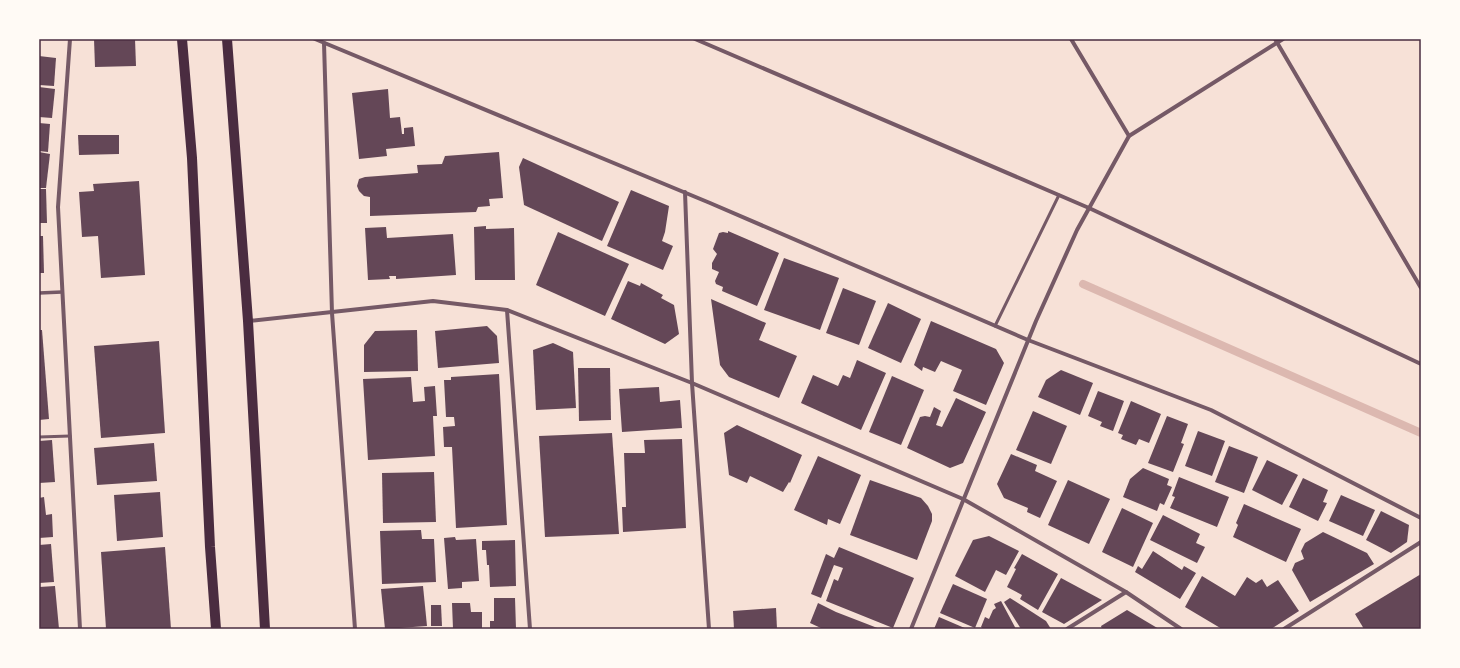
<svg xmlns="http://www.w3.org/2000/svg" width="1460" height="668" viewBox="0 0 1460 668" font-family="'Alegreya Sans',sans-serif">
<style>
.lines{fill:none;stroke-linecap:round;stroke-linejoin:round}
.stream{stroke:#dcb8b0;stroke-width:8}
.building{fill:#644757}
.service{stroke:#755966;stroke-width:3}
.pedestrian{stroke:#755966;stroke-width:3.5}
.minor{stroke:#755966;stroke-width:4}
.primary{stroke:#4a2c40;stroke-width:10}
.neatline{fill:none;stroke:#4a2c40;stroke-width:1.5}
</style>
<rect width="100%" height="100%" fill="#f7e1d7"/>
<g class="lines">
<polyline class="stream" points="1083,284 1421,433"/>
</g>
<g class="building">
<polygon points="94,39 135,39 136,66 95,67"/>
<polygon points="39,56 56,58 54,86 39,85"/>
<polygon points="39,87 55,89 52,118 39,117"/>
<polygon points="388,89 390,118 400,117 402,134 404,134 404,128 413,127 415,146 386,149 387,156 359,159 352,93"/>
<polygon points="39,123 50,124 48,152 39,151"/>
<polygon points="78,135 119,135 119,154 79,155"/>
<polygon points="39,152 50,154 46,188 39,188"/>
<polygon points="499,152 503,198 489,199 490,206 478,207 476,212 370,216 370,197 364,196 359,191 357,186 359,179 365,177 418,173 417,165 442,164 445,156"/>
<polygon points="523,158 619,202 602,241 524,205 519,167"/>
<polygon points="139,181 145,275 101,278 98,236 82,237 79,192 94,191 93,184"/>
<polygon points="39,189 46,189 47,223 39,223"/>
<polygon points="631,190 669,206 665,232 662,241 673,246 663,270 607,246"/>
<polygon points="486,226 486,229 514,228 515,280 475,280 474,227"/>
<polygon points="386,227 387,238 453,234 456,275 396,279 396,276 389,276 390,279 368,280 365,228"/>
<polygon points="728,231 779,253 757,306 722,291 723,287 716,284 715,281 719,272 712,269 712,263 717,254 713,249 719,233 723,232 728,233"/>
<polygon points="558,232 629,264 605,316 536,285"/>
<polygon points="39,236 43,236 44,273 39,273"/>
<polygon points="784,258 839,278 820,330 764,310"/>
<polygon points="628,281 640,286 641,283 663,295 661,298 674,305 679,334 665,344 611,319"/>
<polygon points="843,288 876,301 859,345 826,333"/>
<polygon points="711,299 766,323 759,340 797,356 779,398 729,377 720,365"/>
<polygon points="888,303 921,319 901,363 868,348"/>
<polygon points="931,321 996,349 1004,363 986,405 953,391 962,370 941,361 935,372 923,367 922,371 914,365"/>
<polygon points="487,326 497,336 499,363 438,368 435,331"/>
<polygon points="39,330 42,330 49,419 39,420"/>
<polygon points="417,330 418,371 364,372 364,345 375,331"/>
<polygon points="159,341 165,433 101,438 94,346"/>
<polygon points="553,343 573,352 576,408 536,410 533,350"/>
<polygon points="857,360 886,373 861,430 801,403 813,375 838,386 843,375 850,378"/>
<polygon points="578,368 610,368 611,420 579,421"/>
<polygon points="1061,370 1093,383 1080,415 1038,397 1046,380"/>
<polygon points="499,374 507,525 456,528 452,447 444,447 443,427 455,426 454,417 446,417 444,380 451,380 451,377"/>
<polygon points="892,376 924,390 901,445 869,432"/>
<polygon points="411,377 413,402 425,401 424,387 435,386 437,416 433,416 435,456 368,460 363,379"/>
<polygon points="659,387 660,402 680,400 682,428 622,432 619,389"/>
<polygon points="1098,391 1124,401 1113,431 1100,426 1102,422 1088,416"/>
<polygon points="956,398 986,412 963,463 950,468 907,448 920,417 925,416 930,417 934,407 941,411 936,425 942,427"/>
<polygon points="1131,401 1161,414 1149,443 1139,439 1136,445 1121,439 1123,435 1118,433"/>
<polygon points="1033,411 1067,426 1051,464 1016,450"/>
<polygon points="1167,416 1188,424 1181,443 1184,444 1173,472 1148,463"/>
<polygon points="737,425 802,455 790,483 789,482 783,492 750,476 747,483 729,475 724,433"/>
<polygon points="1198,431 1225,441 1212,476 1185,466"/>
<polygon points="612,433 619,534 545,537 539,436"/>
<polygon points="682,439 686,528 623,532 622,507 626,507 624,453 645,453 644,440"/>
<polygon points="52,440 55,482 39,483 39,441"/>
<polygon points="154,443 157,481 97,485 94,448"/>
<polygon points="1229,446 1258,457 1244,493 1215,482"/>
<polygon points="1011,454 1037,465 1035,471 1057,481 1040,518 1027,512 1028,508 1004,498 997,484"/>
<polygon points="818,456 861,475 840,524 828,519 827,525 794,510"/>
<polygon points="1267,460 1298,475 1282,505 1252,490"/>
<polygon points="1143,468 1169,479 1167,485 1172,487 1164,505 1160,503 1157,511 1123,497 1130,479"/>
<polygon points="434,472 436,522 383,523 382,473"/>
<polygon points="1179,477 1229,497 1217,527 1170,508 1175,497 1172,496"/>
<polygon points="1303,478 1328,490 1323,502 1327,503 1318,521 1289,507"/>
<polygon points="870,480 921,498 928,506 932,514 932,521 917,560 850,535"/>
<polygon points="1068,480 1110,499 1089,544 1048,525"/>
<polygon points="160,492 163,537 117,541 114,495"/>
<polygon points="1341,495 1375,510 1363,536 1329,521"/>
<polygon points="44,497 46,515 52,514 53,537 39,538 39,498"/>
<polygon points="1244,504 1301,529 1286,562 1233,537 1238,525 1236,523"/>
<polygon points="1122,508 1153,523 1133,567 1102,552"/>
<polygon points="1381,511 1409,525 1407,542 1391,553 1366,540"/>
<polygon points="1163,515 1200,534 1196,543 1205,547 1197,563 1150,540"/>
<polygon points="421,530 422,539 434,539 436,582 382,584 380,531"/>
<polygon points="1323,532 1367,553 1374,564 1310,602 1292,570 1295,563 1304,559 1301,551 1305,543"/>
<polygon points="989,536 1019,551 1006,575 996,570 985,592 955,576 973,540"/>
<polygon points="455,537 456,540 476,539 479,581 462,582 462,588 448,589 444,538"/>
<polygon points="515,540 516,586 490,587 489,565 487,565 486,550 482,550 482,541"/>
<polygon points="51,544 54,582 39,583 39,545"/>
<polygon points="165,547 171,629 106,629 101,552"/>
<polygon points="839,547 914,578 893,628 826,601 834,579 838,581 843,568 834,565 821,598 811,594 826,554 834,558"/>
<polygon points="1153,551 1182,570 1184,566 1196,573 1180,599 1135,572 1138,566 1142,569"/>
<polygon points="1022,554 1058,574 1038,610 1020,599 1022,595 1007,587 1016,569 1014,568"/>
<polygon points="1421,574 1421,628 1364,629 1355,614"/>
<polygon points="1202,576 1235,596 1247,577 1256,583 1262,579 1267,587 1278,580 1299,611 1271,629 1222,629 1185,607"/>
<polygon points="1061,578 1102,600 1064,624 1042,612"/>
<polygon points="953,584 987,599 975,628 940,613"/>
<polygon points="55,586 59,629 39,629 39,587"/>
<polygon points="423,586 427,626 385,629 381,589"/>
<polygon points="494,598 515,598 516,629 490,629 490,621 494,621"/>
<polygon points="1010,598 1046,621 1051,629 1021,629 1004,602"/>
<polygon points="1001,601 1016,629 983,629 981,627 985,617 989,619 993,610 996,608 994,604"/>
<polygon points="452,603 470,603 471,612 482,612 482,629 453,629"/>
<polygon points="818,603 836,612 880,629 823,629 810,623"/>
<polygon points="431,605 441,605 442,626 431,626"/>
<polygon points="776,608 777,629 734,629 733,611"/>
<polygon points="1127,610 1159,629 1102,629 1101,626"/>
<polygon points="939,617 967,629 934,629"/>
</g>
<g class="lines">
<g class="service">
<polyline points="995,326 1059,195"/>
<polyline points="39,437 70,436"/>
</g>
<polyline class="pedestrian" points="39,293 62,292"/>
<g class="minor">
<polyline points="70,39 58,207 80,629"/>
<polyline points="315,39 710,203 1028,340 1211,410 1421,518"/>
<polyline points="695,39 1089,208 1421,364"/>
<polyline points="1071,39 1129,136"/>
<polyline points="1275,39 1421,288"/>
<polyline points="324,43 332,313 355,629"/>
<polyline points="685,192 692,383 709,629"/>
<polyline points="507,310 530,629"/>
<polyline points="249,321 433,301 507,310 692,383 963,499 1126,592 1181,629"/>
<polyline points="911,629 1036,321 1077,230 1129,136 1283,39"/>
<polyline points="1067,629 1126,592"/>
<polyline points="1284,629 1421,542"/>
</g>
<g class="primary">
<polyline points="182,39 192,158 210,547 216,629"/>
<polyline points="227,39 248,321 265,629"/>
</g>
</g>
<rect width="1460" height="668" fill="none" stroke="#fffaf5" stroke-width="80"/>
<rect x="40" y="40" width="1380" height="588" class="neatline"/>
</svg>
